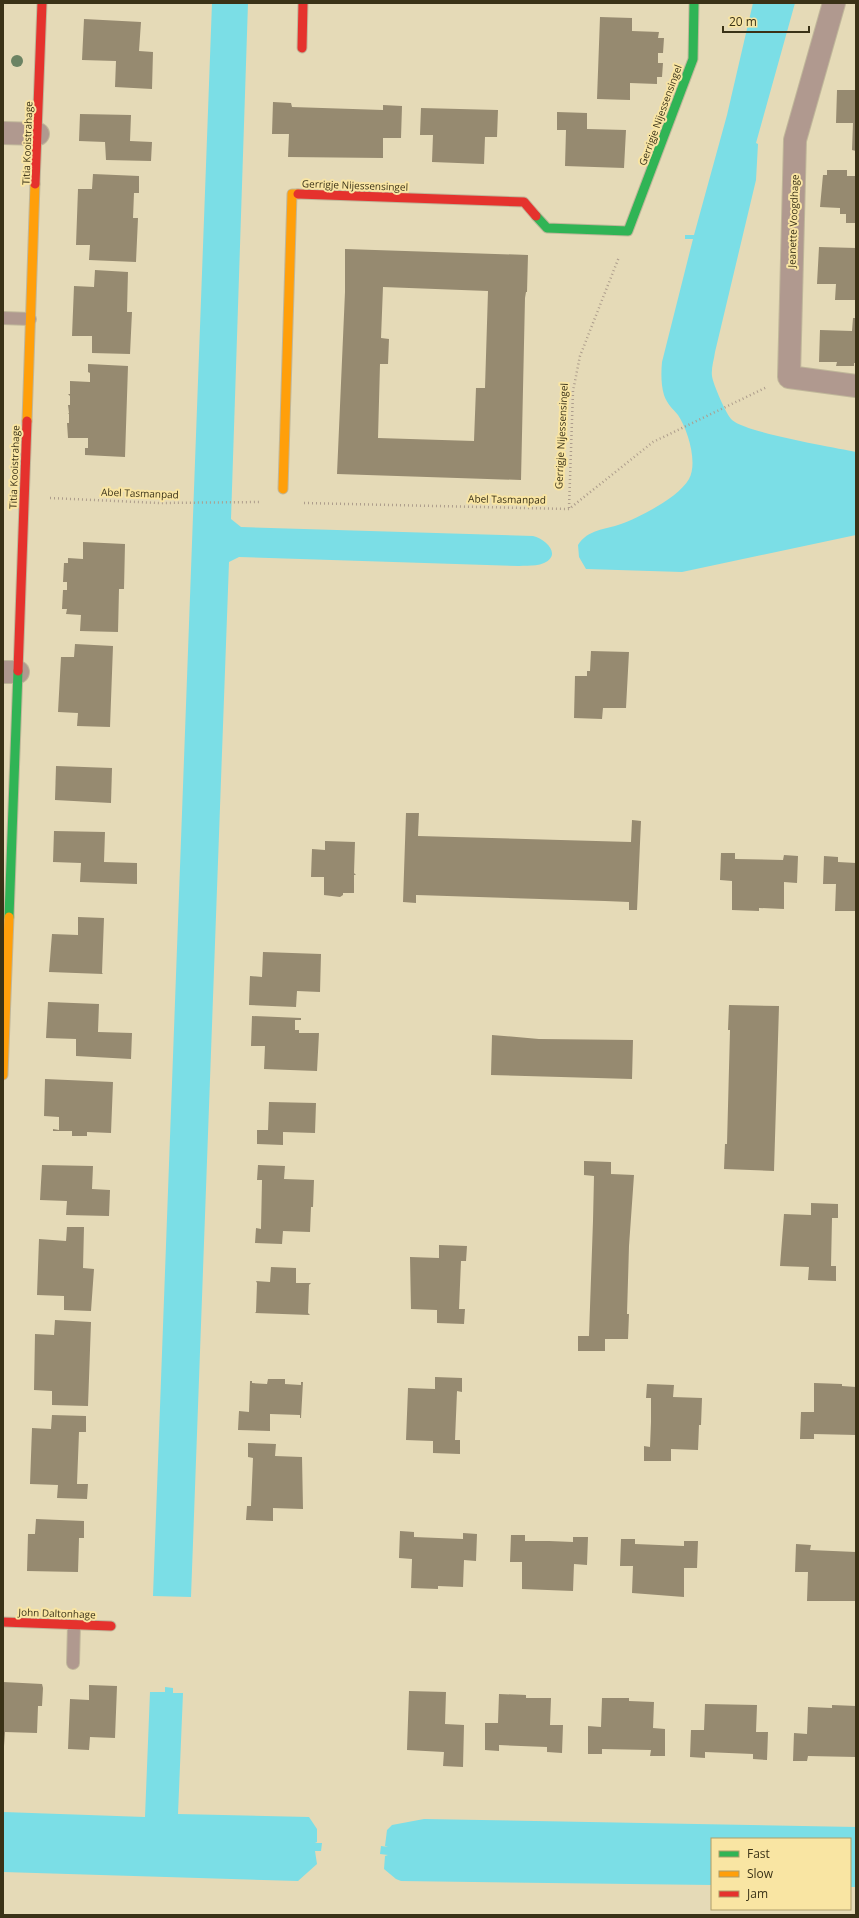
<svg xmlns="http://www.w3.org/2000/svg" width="859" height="1918" viewBox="0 0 859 1918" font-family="'Open Sans',sans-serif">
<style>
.water{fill:#7bdee6}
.building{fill:#968a70;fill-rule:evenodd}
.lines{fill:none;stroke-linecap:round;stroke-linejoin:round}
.lane-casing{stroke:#c0b79a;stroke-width:14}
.street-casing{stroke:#c0b79a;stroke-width:24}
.fast-casing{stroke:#c0b79a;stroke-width:11}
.slow-casing{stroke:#c0b79a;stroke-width:11}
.jam-casing{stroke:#c0b79a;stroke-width:11}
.path{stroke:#ad9d8c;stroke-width:2.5;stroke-dasharray:1 3;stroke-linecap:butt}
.lane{stroke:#b0998f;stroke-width:12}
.street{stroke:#b0998f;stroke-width:22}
.fast{stroke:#30b455;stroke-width:9}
.slow{stroke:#ff9f0a;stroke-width:9}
.jam{stroke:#e5322d;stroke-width:9}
.tree{fill:#6b8363}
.labels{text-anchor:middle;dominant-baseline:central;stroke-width:4;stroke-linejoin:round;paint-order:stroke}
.street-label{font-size:10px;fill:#3a3217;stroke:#f9e5a3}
</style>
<rect width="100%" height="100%" fill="#e5dab7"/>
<g class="water">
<path d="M212 3H248L231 519 241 527 533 536C546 539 562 555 544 563 536 567 527 565 519 566L239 557 229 562 191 1597 153 1596Z"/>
<path d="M753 3H795L756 143 758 144 756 180 715 352C714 360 711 368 712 376 713 384 726 414 732 420 747 433 832 447 856 452V535L682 572 586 569 579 557 578 545C588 529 605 530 621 524 640 517 678 498 689 479 698 463 688 430 678 415 673 409 667 404 664 395 661 385 661 373 662 362L693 239H685V235H694L727 115Z"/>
<polygon points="165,1687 173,1688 173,1693 183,1693 178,1814 309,1817 317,1829 317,1842 315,1843 322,1843 321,1851 315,1851 317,1864 298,1881 3,1872 3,1812 145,1817 150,1692 165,1692"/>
<polygon points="424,1819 856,1827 856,1887 850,1887 850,1839 712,1839 712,1885 401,1881 396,1879 384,1869 385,1856 388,1855 380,1854 381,1846 388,1847 385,1846 387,1830 392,1825"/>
</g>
<g class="building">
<polygon points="600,17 632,18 632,31 659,32 658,38 664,38 663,53 658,53 658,63 663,63 662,77 657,77 657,84 630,83 630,100 597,99"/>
<polygon points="84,19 141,22 139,51 153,52 152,89 115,87 116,61 82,60"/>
<polygon points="837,90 856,90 856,151 852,150 853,123 836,123"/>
<polygon points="273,102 291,103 292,107 383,110 383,105 402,106 401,138 383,138 383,158 288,157 289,134 272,134"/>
<polygon points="421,108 498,110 497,137 485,137 484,164 432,162 433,135 420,135"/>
<polygon points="557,112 587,113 587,129 626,130 624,168 565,166 566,130 557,130"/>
<polygon points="80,114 131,115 130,141 152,142 151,161 106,160 105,142 79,141"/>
<polygon points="827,170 847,170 847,176 856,176 856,223 846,223 846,214 840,214 840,208 820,207 823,175 827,175"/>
<polygon points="93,174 139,176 139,193 134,193 133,218 138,218 136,262 89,260 90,245 76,245 78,189 92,189"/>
<polygon points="819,247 856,248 856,300 835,300 836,284 817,284"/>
<path d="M345 249 528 255 527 292H526L525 298 521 480 337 474 345 292ZM383 287 488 291 485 388H476L474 441 378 438 380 364H388L389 339 381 338Z"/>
<polygon points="95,270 128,272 127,312 132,312 130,354 92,353 92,336 72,336 74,286 94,287"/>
<polygon points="853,318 856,318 856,363 854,363 854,366 836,366 837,362 819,362 820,330 852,331"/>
<polygon points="88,364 128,366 125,457 85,455 85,448 88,448 88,438 68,438 67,423 69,423 69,414 68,413 69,413 68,405 70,405 70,396 68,394 70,394 70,381 90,382 90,373 88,372"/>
<polygon points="83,542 125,544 124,589 119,589 118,632 80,631 81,615 66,614 67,609 62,609 63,590 67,590 67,582 63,582 64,563 68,563 68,558 83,559"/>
<polygon points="75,644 113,646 110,727 77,726 78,713 58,712 61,657 74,657"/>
<polygon points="591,651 629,652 626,708 603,708 602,719 574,718 575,676 587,676 587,671 590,671"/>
<polygon points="56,766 112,768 111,803 55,800"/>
<polygon points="406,813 419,813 418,836 631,842 632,820 641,821 637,910 629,910 629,902 605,901 416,895 416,903 403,902"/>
<polygon points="54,831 105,832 104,862 137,863 137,884 80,882 81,863 53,862"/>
<polygon points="325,841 355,842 354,873 356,875 354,875 354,893 343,893 343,895 340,897 324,895 324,877 311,877 312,849 325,850"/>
<polygon points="721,853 735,853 735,859 783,860 784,855 798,856 797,883 784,882 784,909 759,908 759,911 732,910 732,881 720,880"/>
<polygon points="824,856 838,857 838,862 856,863 856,911 835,911 836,884 823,884"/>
<polygon points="78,917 104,918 102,973 103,974 49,972 52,934 78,935"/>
<polygon points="263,952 321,954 320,992 297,991 296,1007 249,1005 250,976 262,977"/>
<polygon points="48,1002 99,1004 98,1032 132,1033 131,1059 76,1056 76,1039 46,1038"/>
<polygon points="729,1005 779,1006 774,1171 724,1169 725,1144 727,1144 730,1030 728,1030"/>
<polygon points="252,1016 301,1018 301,1020 295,1020 295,1030 299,1030 299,1033 319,1033 317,1071 264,1069 265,1046 251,1046"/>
<polygon points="492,1035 539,1039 633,1040 632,1079 491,1075"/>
<polygon points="45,1079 113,1082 111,1133 87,1132 87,1136 72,1136 72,1131 53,1131 53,1129 59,1130 59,1117 44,1116"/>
<polygon points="269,1102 316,1103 315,1133 283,1132 283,1145 257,1144 257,1130 268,1130"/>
<polygon points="584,1161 611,1162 611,1174 634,1175 629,1246 627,1314 629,1314 628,1339 605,1339 605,1351 578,1351 578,1336 589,1336 593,1221 594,1176 584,1175"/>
<polygon points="42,1165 93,1166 92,1189 110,1190 109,1216 66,1215 67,1201 40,1200"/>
<polygon points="258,1165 285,1166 284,1179 314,1180 313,1207 311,1207 310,1232 283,1231 282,1244 255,1243 256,1228 261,1229 262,1180 257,1180"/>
<polygon points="811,1203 838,1204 838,1218 832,1218 831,1266 836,1266 836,1281 808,1280 809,1267 780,1266 784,1214 811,1215"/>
<polygon points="67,1227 84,1227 83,1268 94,1269 91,1311 64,1310 64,1296 37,1295 39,1239 66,1241"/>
<polygon points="439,1245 467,1246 466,1261 461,1261 459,1309 465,1309 464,1324 437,1323 437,1310 411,1309 410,1257 439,1258"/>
<polygon points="271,1267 296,1268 296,1283 311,1283 309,1285 308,1313 310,1315 255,1313 256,1312 257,1283 256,1281 270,1282"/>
<polygon points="55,1320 91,1322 88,1406 52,1405 52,1391 34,1390 35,1334 54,1335"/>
<polygon points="435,1377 462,1378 462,1392 457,1391 455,1440 460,1440 460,1454 433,1453 433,1441 406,1440 408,1388 435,1389"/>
<polygon points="268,1379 285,1379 285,1384 301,1385 301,1382 303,1382 301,1418 300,1418 300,1415 270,1414 270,1431 238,1430 239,1411 249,1412 250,1381 252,1381 252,1383 267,1384"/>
<polygon points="814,1383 842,1384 842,1386 856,1387 856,1435 814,1434 814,1439 800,1439 801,1412 814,1412"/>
<polygon points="647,1384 674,1385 673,1397 702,1398 701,1425 699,1425 698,1450 671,1449 671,1461 644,1461 644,1446 650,1447 651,1422 651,1398 646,1398"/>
<polygon points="52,1415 86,1416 86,1432 79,1432 77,1484 88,1484 87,1499 57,1498 58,1485 30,1484 32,1428 51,1429"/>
<polygon points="248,1443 276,1444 275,1456 302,1457 303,1509 273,1508 273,1521 246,1520 247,1506 251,1506 253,1458 248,1457"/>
<polygon points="36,1519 84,1521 84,1538 79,1538 78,1572 27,1571 28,1534 35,1534"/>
<polygon points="400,1531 414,1532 414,1537 463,1539 463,1533 477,1534 476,1561 464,1560 463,1587 438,1586 438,1589 411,1588 412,1559 399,1558"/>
<polygon points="511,1535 525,1535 525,1541 549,1541 573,1542 573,1537 588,1537 587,1565 574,1564 573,1591 522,1589 522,1562 510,1562"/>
<polygon points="621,1539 635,1539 635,1544 659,1545 684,1546 684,1541 698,1541 697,1568 684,1568 684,1597 632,1593 633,1566 620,1566"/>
<polygon points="796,1544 811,1545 810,1550 856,1552 856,1601 807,1601 808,1572 795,1572"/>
<polygon points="3,1682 42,1684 43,1688 42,1706 38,1706 37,1733 5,1732 4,1746 3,1746"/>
<polygon points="89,1685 117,1686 115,1738 90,1737 89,1750 68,1749 70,1699 89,1700"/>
<polygon points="409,1691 446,1692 445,1724 464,1725 463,1767 443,1766 444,1752 407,1750"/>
<polygon points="499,1694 526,1695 526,1698 551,1698 550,1725 563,1725 562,1753 547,1752 547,1747 499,1745 499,1751 485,1750 485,1723 498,1723"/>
<polygon points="602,1698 629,1698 629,1701 654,1702 653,1728 665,1729 665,1756 650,1756 651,1750 602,1749 602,1754 588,1754 588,1726 601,1727"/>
<polygon points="705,1704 757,1705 756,1732 768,1732 767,1760 753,1759 753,1754 705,1752 705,1758 690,1757 691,1730 704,1730"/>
<polygon points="832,1705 856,1706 856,1757 808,1756 807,1761 793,1761 794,1733 807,1734 808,1707 832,1708"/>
</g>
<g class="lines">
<defs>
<g id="lane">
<polyline points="3,318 30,319"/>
<polyline points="73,1663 74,1625"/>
</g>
<g id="street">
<polyline points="834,3 795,140 789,377 856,386"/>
<polyline points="3,133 38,134"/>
<polyline points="3,672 18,672"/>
</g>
<g id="fast">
<polyline points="536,216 547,228 628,231 693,59 694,3"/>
<polyline points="9,917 18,671"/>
</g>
<g id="slow">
<polyline points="27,421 35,184"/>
<polyline points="283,489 292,194 298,194"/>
<polyline points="3,1075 9,917"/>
</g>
<g id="jam">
<polyline points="302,48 303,3"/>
<polyline points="35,184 42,3"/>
<polyline points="298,194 524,202 536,216"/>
<polyline points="18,671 27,421"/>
<polyline points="3,1622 111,1626"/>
</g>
</defs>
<use href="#lane" class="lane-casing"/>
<use href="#street" class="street-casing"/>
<use href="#fast" class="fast-casing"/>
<use href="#slow" class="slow-casing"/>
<use href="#jam" class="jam-casing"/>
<g class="path">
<polyline points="50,498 159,503 261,502"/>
<polyline points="304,503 569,509 653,442 767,387"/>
<polyline points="569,508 573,391 580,356 619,257"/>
</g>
<use href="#lane" class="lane"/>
<use href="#street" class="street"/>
<use href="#fast" class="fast"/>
<use href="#slow" class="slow"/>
<use href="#jam" class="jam"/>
</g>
<circle class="tree" cx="17" cy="61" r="6"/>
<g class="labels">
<g class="street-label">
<text transform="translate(660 115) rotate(-70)">Gerrigje Nijessensingel</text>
<text transform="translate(27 143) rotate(-88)">Titia Kooistrahage</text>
<text transform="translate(355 185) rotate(2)">Gerrigje Nijessensingel</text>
<text transform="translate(793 221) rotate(-88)">Jeanette Voogdhage</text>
<text transform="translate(561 436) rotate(-87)">Gerrigje Nijessensingel</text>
<text transform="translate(14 467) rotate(-88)">Titia Kooistrahage</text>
<text transform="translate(140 493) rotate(2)">Abel Tasmanpad</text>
<text transform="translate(507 499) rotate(1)">Abel Tasmanpad</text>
<text transform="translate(57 1613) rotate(2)">John Daltonhage</text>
</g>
</g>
<rect width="859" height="1918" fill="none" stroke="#3a3217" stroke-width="8"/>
<rect x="711" y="1838" width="140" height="72" fill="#f9e5a3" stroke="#ad9d6b"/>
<rect x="719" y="1851" width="20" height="6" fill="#30b455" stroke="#ad9d6b"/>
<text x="747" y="1858" font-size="12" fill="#3a3217">Fast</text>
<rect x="719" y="1871" width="20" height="6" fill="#ff9f0a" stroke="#ad9d6b"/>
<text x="747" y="1878" font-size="12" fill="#3a3217">Slow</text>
<rect x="719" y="1891" width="20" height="6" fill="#e5322d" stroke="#ad9d6b"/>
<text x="747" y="1898" font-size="12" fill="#3a3217">Jam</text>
<path d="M723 26v6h86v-6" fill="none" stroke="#3a3217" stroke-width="2"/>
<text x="729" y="26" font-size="12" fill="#3a3217" stroke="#f9e5a3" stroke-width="3" paint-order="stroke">20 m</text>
</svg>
